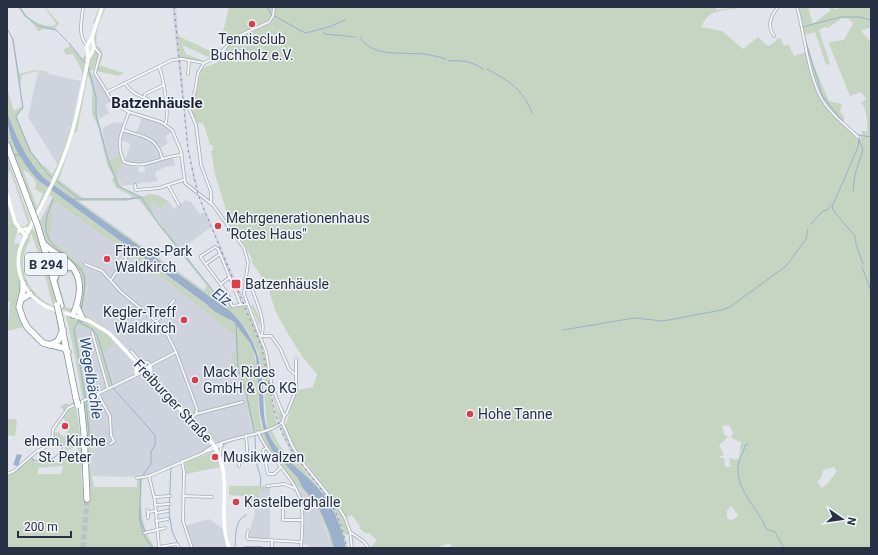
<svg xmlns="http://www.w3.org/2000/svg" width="878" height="555" viewBox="0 0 878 555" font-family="Roboto,sans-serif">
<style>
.built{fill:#cfd3dd;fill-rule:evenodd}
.green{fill:#c6d5c2;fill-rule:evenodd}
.water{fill:#9ab0cd}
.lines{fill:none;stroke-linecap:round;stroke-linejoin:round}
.stream{stroke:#9ab0cd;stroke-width:1}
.highway-tunnel{stroke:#bcc0ca;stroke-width:5.5;stroke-dasharray:5.5 3;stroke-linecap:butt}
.street-casing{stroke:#a6abb6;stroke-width:3.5}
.highway-casing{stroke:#8791a3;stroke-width:7}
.street{stroke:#f4f6f9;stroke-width:2}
.secondary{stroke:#fff;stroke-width:3.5}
.highway{stroke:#fff;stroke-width:5.5}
.rail{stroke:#798396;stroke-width:1;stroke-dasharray:2 4;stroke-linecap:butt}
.highway-bridge-casing{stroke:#8791a3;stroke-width:7;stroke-linecap:butt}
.highway-bridge{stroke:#fff;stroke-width:5.5}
.poi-dot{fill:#d83e4d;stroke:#f1f4f8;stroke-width:1.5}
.labels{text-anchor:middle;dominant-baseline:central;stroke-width:3;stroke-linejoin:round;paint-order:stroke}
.shield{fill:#f1f4f8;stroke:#646c7a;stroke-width:1}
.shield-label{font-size:13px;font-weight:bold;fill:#283144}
.poi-label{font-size:14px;fill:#283144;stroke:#f1f4f8;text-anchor:start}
.street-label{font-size:14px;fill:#283144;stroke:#f1f4f8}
.neighbourhood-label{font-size:15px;font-weight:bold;fill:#1a2235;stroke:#f1f4f8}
.water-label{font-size:15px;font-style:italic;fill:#2f4d7b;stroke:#f1f4f8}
</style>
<rect width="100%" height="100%" fill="#e1e4eb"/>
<g class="built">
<polygon points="172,7 176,7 189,150 199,195 258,333 267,362 273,402 280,425 290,446 292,445 323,489 335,509 341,523 348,548 347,548 344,536 332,508 320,489 293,456 282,435 272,402 262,348 211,227 181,249 164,226 162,227 150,209 151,204 154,202 159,209 169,202 174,209 186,200 191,202 200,214 204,212 193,178 188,150"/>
<polygon points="90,71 105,90 111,102 105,105 109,113 99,119 96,95"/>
<polygon points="38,72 81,81 71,126 69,127 69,133 58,165 28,117"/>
<path d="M142 118 161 122 172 131 165 137 168 143 159 149 162 158 172 155 175 166H168L157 171 155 174 158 181 121 186 117 169 124 162 131 144 118 139V151L121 156 109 160 102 129 113 122 123 123 121 130 135 135ZM130 164H144L145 172 139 173 138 167 129 166Z"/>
<polygon points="56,202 168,282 234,335 236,352 230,354 242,383 252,431 258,431 255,435 232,441 215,453 198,456 148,477 92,476 90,466 92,440 86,388 75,331 78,325 94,331 107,382 113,383 103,354 97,321 83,313 87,289 82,265 50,239 53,207"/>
<polygon points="296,486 306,494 319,511 332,548 310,548 308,545 303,544 302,508 299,497 294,488"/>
<polygon points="264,487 270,487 270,538 249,538 248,537 254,517 255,509 259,506 259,490 264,490"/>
<polygon points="209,519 223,529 227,548 194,548 185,526"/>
</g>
<g class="green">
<path d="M18 7H21C28 21 40 26 54 26L56 23 44 7H45L59 23 54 30 41 29V31H38C37 27 22 13 18 7Z"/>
<path d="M99 7H106C101 19 94 32 97 46 105 50 103 59 99 65L124 73 119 76 96 71 102 54 93 42 97 24 93 23Z"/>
<path d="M229 7H716V10L741 7C723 13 711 6 701 27L722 31 743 49 758 37 768 46 776 41 777 38 781 39 784 46 788 44 794 56 806 52 796 7H808L813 24 831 10 828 7 837 9 842 7H871V27L861 31 871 42V548H452L449 543 437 548H370L377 540 369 533H365L359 528 360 526 352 515 345 518 349 534 345 535 338 516 323 489 301 461 292 445 285 425C289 421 292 399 297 390L313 387 317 374 304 359 285 329 275 310 267 284 252 263 251 257 239 235 226 221 228 219 227 213 215 174 211 151 213 150V145H210L204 125 202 123H197C195 118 191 114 190 109 190 107 201 72 202 70 206 66 214 64 219 62L218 56 213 59 182 45 186 54 206 62 180 59 178 36 219 55 237 37 256 29 234 37 233 36 226 43 223 32ZM842 18 849 19 853 23 844 40 830 42 829 44 850 96 861 92 866 99 861 103C867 109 868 123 867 131H862L861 138 858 140 842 122H844V116L840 112 842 104 829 101 812 61 805 35 815 32 826 65 830 64 819 30 825 27 828 28ZM729 425 733 433 731 437 739 442 741 441 739 458 736 460 730 458 729 463 731 467H725L724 458 718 457 724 455 719 445 728 437 724 434 722 426ZM834 467 837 471 828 483 822 488 817 482 821 478 823 470ZM731 506 738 515 735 519 730 520 727 518V511Z"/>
<path d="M7 27 13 39 19 74 35 70 48 72 49 74 36 71 22 75 20 84 23 108 17 117 31 151 43 166H45L52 174C59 169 85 84 82 73 81 68 76 59 73 54L66 55 63 50 70 46 69 43 82 59 86 53H91L94 50 99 54 93 70 90 71 96 95 98 118 109 160 121 156 124 162 117 169 120 185 125 190 141 197 149 194 158 195 169 202 159 209 154 202 151 204C150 212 157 221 162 227L164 226 223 304 229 300 232 308 244 306C251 320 258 334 262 349 269 374 270 401 278 426L272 430C276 441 283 451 291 459L294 457C316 485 341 512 347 548L339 525 324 496 318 488 281 453 271 437 267 428 263 379 258 352 247 330 233 314 222 305 44 178C27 160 13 138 7 113 6 106 7 96 7 88L14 111 22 106 12 39ZM88 75 92 87V113L99 130 107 165 114 177 112 180 116 188 132 196 131 198H83L59 180 74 133 77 132ZM136 199 139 200 207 286 204 290 83 204 80 201H126Z"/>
<path d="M7 127 21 158 39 181 216 312C227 316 237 324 244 334 267 367 252 396 263 431 270 452 286 462 299 479 301 481 301 484 302 487 306 494 314 499 318 505 326 519 330 533 334 548H332C325 523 318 502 297 486L294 488C283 468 265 453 258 431L253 432 242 383 230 354 236 352 234 335 168 282 56 202 53 207 50 239 82 265C90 279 85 297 83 313L105 327 118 339 103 354 113 384 109 386 94 331 78 325 76 327 90 417 92 440 90 466 94 487H137V477H143C139 502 140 527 155 548H7V474L14 471 34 453 33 457 35 463 51 461 57 463 78 450 75 446 66 452 64 450 67 442 65 440 63 444 46 447 52 441V433L59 432 64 437 70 427 62 417 65 412 60 406 67 403 69 405 73 402 74 398 63 352C47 349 34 343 26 328L23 327 7 331 10 302 7 301V157L34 232 53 197 49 195 38 217 7 140ZM10 170 28 223 24 227C11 226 4 179 10 170ZM23 170 29 173 36 182 35 189 43 194 37 207ZM17 232 23 237 20 244 14 243ZM31 233 41 261 53 306C28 294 14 267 29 242 31 239 29 237 31 233ZM63 271 71 273C78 282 76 297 72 308H66C64 298 54 278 63 271ZM29 298 55 313 59 336 55 341C38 346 16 314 25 299ZM55 305 64 307C79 371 92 439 89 504L86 502 84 486 82 485 81 470H85L75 398ZM63 466 61 474H38V468Z"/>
<polygon points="253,304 260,320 260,327 251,306"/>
<path d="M271 389 279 413 281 412 283 416 281 422 284 425 290 446C281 427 275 410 271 389Z"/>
<polygon points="176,398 190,411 195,409 195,414 190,415"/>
<polygon points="7,419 15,419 17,422 15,436 7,435"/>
<polygon points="201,423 221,441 214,440"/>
<polygon points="213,453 216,454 220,467 186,474 185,461"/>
<polygon points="229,486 264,486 264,490 259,490 259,506 255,509 244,508 244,496 229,495"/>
</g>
<g class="water">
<path d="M7 112C16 137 25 158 44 178L230 311C254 334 262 360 263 392 264 404 263 418 267 429 276 455 300 468 318 488 332 504 342 527 346 548H334L329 531 318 506 302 487 298 478 272 450 265 436 260 413 256 357 250 343 234 322 214 311 206 304 39 181C21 161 7 140 7 112Z"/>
<polygon points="17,454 22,455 18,466 13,465"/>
</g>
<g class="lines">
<g class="stream">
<polyline points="20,7 24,15 39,26 56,30 67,41"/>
<polyline points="267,7 271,14 305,33 329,27 345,20"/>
<polyline points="798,7 800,15"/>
<polyline points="802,27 841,17 860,17 871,20"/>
<polyline points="7,29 13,39 23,108 16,115 16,117 30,151 42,167"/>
<polyline points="323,32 325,34 355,37"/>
<path d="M360 37C371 58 405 52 424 54 432 55 439 57 446 59"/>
<polyline points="806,42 822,95 843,122"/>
<polyline points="69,43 85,63"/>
<path d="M448 61C462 60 471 61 483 69"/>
<polyline points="88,67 96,97 96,115 108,159 118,186 141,197 161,227 215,293 223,306"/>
<path d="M487 69C510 82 522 88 532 113"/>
<polyline points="854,134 859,139 858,147 832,207 835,213 855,236 856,244 863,264"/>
<polyline points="858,135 871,137"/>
<polyline points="14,155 20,155"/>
<polyline points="43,168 46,171"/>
<polyline points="47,173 52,178"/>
<polyline points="56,181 80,199 129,199 141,197"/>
<polyline points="853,191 855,174 863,150 859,140"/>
<path d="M53 199C39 233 45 240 72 261 77 265 82 269 84 276 86 286 83 299 81 310"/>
<polyline points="71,199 77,199"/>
<polyline points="811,224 823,211 827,210 831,205"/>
<polyline points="862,267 871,291"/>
<polyline points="79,319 74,330 86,401 89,434 87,437"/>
<path d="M79 322 92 329 97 335 113 388 155 435V445L151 452V464L140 479C143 503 132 525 153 548"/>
<polyline points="236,324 238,369 246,392 254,431"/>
<polyline points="563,330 634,318 663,321 722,310 730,307 786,266 806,239 808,229"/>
<polyline points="255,436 256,462 261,478 260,486"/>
<path d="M748 444 745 445C744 453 738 460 738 468 737 493 759 508 766 529L775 532 784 548"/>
<polyline points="171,467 169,511 172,531 180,548"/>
<path d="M10 474 19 469 31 457 33 460C43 463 53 461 60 452 63 448 63 443 67 440L74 444 80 442"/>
<polyline points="140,507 140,519 145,531"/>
<path d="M235 548C236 536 234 521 246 515"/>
</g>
<polyline class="highway-tunnel" points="83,548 87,499"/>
<defs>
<g id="street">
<path d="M83 7C82 21 77 34 87 46"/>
<path d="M797 7C805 35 808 80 825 104 834 117 847 126 858 137"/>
<path d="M774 36C767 25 770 17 778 7"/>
<path d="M94 47 100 54 95 73 114 104 129 112 161 122 172 130 181 151 185 183 213 205 244 248 248 262 244 294 266 352 272 387 284 416 283 421C271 436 223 436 204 452"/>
<polyline points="204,63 198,73 195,91 189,108 196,125 201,165 211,192 211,203"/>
<polyline points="204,63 218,56 234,38 269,22 273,16 274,7"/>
<path d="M159 67C163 75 170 116 165 124"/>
<polyline points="188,74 189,60"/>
<path d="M125 83C132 96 151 101 166 104"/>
<polyline points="107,92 172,60 182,59 204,63"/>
<polyline points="144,97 145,94 164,85"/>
<path d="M129 112C122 132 115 142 124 162 147 170 159 156 182 155"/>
<path d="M123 130C142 137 157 136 162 158"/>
<polyline points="135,185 136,190 159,188 183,180"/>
<polyline points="168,185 179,205"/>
<polyline points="85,264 102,271 121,292 164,328 176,352 197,409 196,414 191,419"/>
<polyline points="206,264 220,254"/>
<path d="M245 279 248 280C253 292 268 324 261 336"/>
<polyline points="111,280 128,255"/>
<polyline points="221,284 230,277"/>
<polyline points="241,305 218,249 215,247 201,256 201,258 227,293 232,306 247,304"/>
<polyline points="157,321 174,300"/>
<polyline points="92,332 108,389"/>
<polyline points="262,336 271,336 280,348 289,369 295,374"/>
<polyline points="131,351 140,361 148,362 151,366"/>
<polyline points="136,373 176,352"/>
<polyline points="98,394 110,416 111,435 114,441 110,444"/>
<polyline points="196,414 243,402"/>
<polyline points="284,416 287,413 296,390 296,359"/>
<polyline points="282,422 292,445 301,461 339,508 345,518 350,532 363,541 369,548"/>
<path d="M258 432C268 457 294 476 301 501 304 515 302 533 301 548"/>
<polyline points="266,448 263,450 268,474 274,474 281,467"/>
<polyline points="220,456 221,445"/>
<polyline points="182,461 184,472 183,521 192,548"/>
<polyline points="239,466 239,462 248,461 246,435"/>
<polyline points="7,474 14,471 37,451 48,446 52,441 53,429 68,408 141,373 151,366"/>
<polyline points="149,476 155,501 159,547 177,544 179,548"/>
<polyline points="137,478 149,476 222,445"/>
<polyline points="267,486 284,484 294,488"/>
<polyline points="183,496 212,497"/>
<polyline points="155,497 170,496"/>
<polyline points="155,505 169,504"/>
<polyline points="283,509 283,520 302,520"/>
<polyline points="147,510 148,512 156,511"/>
<polyline points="148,512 148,518"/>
<polyline points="156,513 168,511"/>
<polyline points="156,521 168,519"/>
<polyline points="248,531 247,537 248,539 301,542"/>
<polyline points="350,532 352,548"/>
<polyline points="144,533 165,528"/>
<polyline points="245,548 261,548"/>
<polyline points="272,548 272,541"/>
</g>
<g id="highway">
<polyline points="7,145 32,211"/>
<polyline points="38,227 61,306"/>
<path d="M43 243C51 252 62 256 70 264 84 278 80 299 73 315"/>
<polyline points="55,278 57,271 60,267 72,267"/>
<polyline points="23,283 23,291 19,307 23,319 27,327 43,343 64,348 68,352"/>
<polyline points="22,299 30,294"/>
<polyline points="77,307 82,318"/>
<polyline points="60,318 76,398"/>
<polyline points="50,345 58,341 63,330"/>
<polyline points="81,404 84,433 87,499"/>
</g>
</defs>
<use href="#street" class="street-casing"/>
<use href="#highway" class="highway-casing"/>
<use href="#street" class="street"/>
<g class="secondary">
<polyline points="90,56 94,48 92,38"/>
<polyline points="7,194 15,222 26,237"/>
<polyline points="19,231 30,228"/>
<path d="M55 310C30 302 15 280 19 253 21 242 29 230 34 220 45 199 56 178 64 156 75 128 80 99 86 70L88 59 87 46 92 37 102 7"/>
<path d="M66 313 89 321 109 333 213 444C235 478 216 513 229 548"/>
<polyline points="136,373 137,363"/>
<polyline points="150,376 150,368"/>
</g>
<use href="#highway" class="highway"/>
<polyline class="rail" points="174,7 188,150 198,195 262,348 274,410 282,432 293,453 318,485 334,509 341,525 347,548"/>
<defs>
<g id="highway-bridge">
<polyline points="32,211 38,227"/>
<polyline points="57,305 60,318"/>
<polyline points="76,398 78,405"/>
</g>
</defs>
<use href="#highway-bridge" class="highway-bridge-casing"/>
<use href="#highway-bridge" class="highway-bridge"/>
</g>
<g class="poi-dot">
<circle cx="252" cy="24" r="4"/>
<circle cx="218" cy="226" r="4"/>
<circle cx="107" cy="259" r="4"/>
<rect x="231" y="279" width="10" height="10" rx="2"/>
<circle cx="184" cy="320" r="4"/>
<circle cx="195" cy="380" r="4"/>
<circle cx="470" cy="414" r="4"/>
<circle cx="65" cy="426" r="4"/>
<circle cx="215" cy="457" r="4"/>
<circle cx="236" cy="502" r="4"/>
</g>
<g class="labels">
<rect class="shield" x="25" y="253" width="42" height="22" rx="3"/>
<g class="shield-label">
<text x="46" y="264">B 294</text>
</g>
<g class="poi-label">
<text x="252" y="39" text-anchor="middle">Tennisclub<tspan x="252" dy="16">Buchholz e.V.</tspan></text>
<text x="226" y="218">Mehrgenerationenhaus<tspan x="226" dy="16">"Rotes Haus"</tspan></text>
<text x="115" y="251">Fitness-Park<tspan x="115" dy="16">Waldkirch</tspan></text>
<text x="245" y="284">Batzenhäusle</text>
<text x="176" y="312" text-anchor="end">Kegler-Treff<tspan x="176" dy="16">Waldkirch</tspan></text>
<text x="203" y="372">Mack Rides<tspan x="203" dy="16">GmbH &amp; Co KG</tspan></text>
<text x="478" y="414">Hohe Tanne</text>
<text x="65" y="441" text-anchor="middle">ehem. Kirche<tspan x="65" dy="16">St. Peter</tspan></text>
<text x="223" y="457">Musikwalzen</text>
<text x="244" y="502">Kastelberghalle</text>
</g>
<g class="street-label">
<text transform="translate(173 401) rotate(47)">Freiburger Straße</text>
</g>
<g class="neighbourhood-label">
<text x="157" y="103">Batzenhäusle</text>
</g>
<g class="water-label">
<text transform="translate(222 297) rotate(36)">Elz</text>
<text transform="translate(91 378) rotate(81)">Wegelbächle</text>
</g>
</g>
<rect width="878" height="555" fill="none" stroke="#283144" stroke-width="16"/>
<g transform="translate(842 519) rotate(103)" stroke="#f1f4f8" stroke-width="3" paint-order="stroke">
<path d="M0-3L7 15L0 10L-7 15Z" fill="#283144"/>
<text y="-6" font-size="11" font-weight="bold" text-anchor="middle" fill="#283144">N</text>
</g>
<path d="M18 531v6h53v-6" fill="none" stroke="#283144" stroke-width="2"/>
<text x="24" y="531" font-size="12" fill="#283144" stroke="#f1f4f8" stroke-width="3" paint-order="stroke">200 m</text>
</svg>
